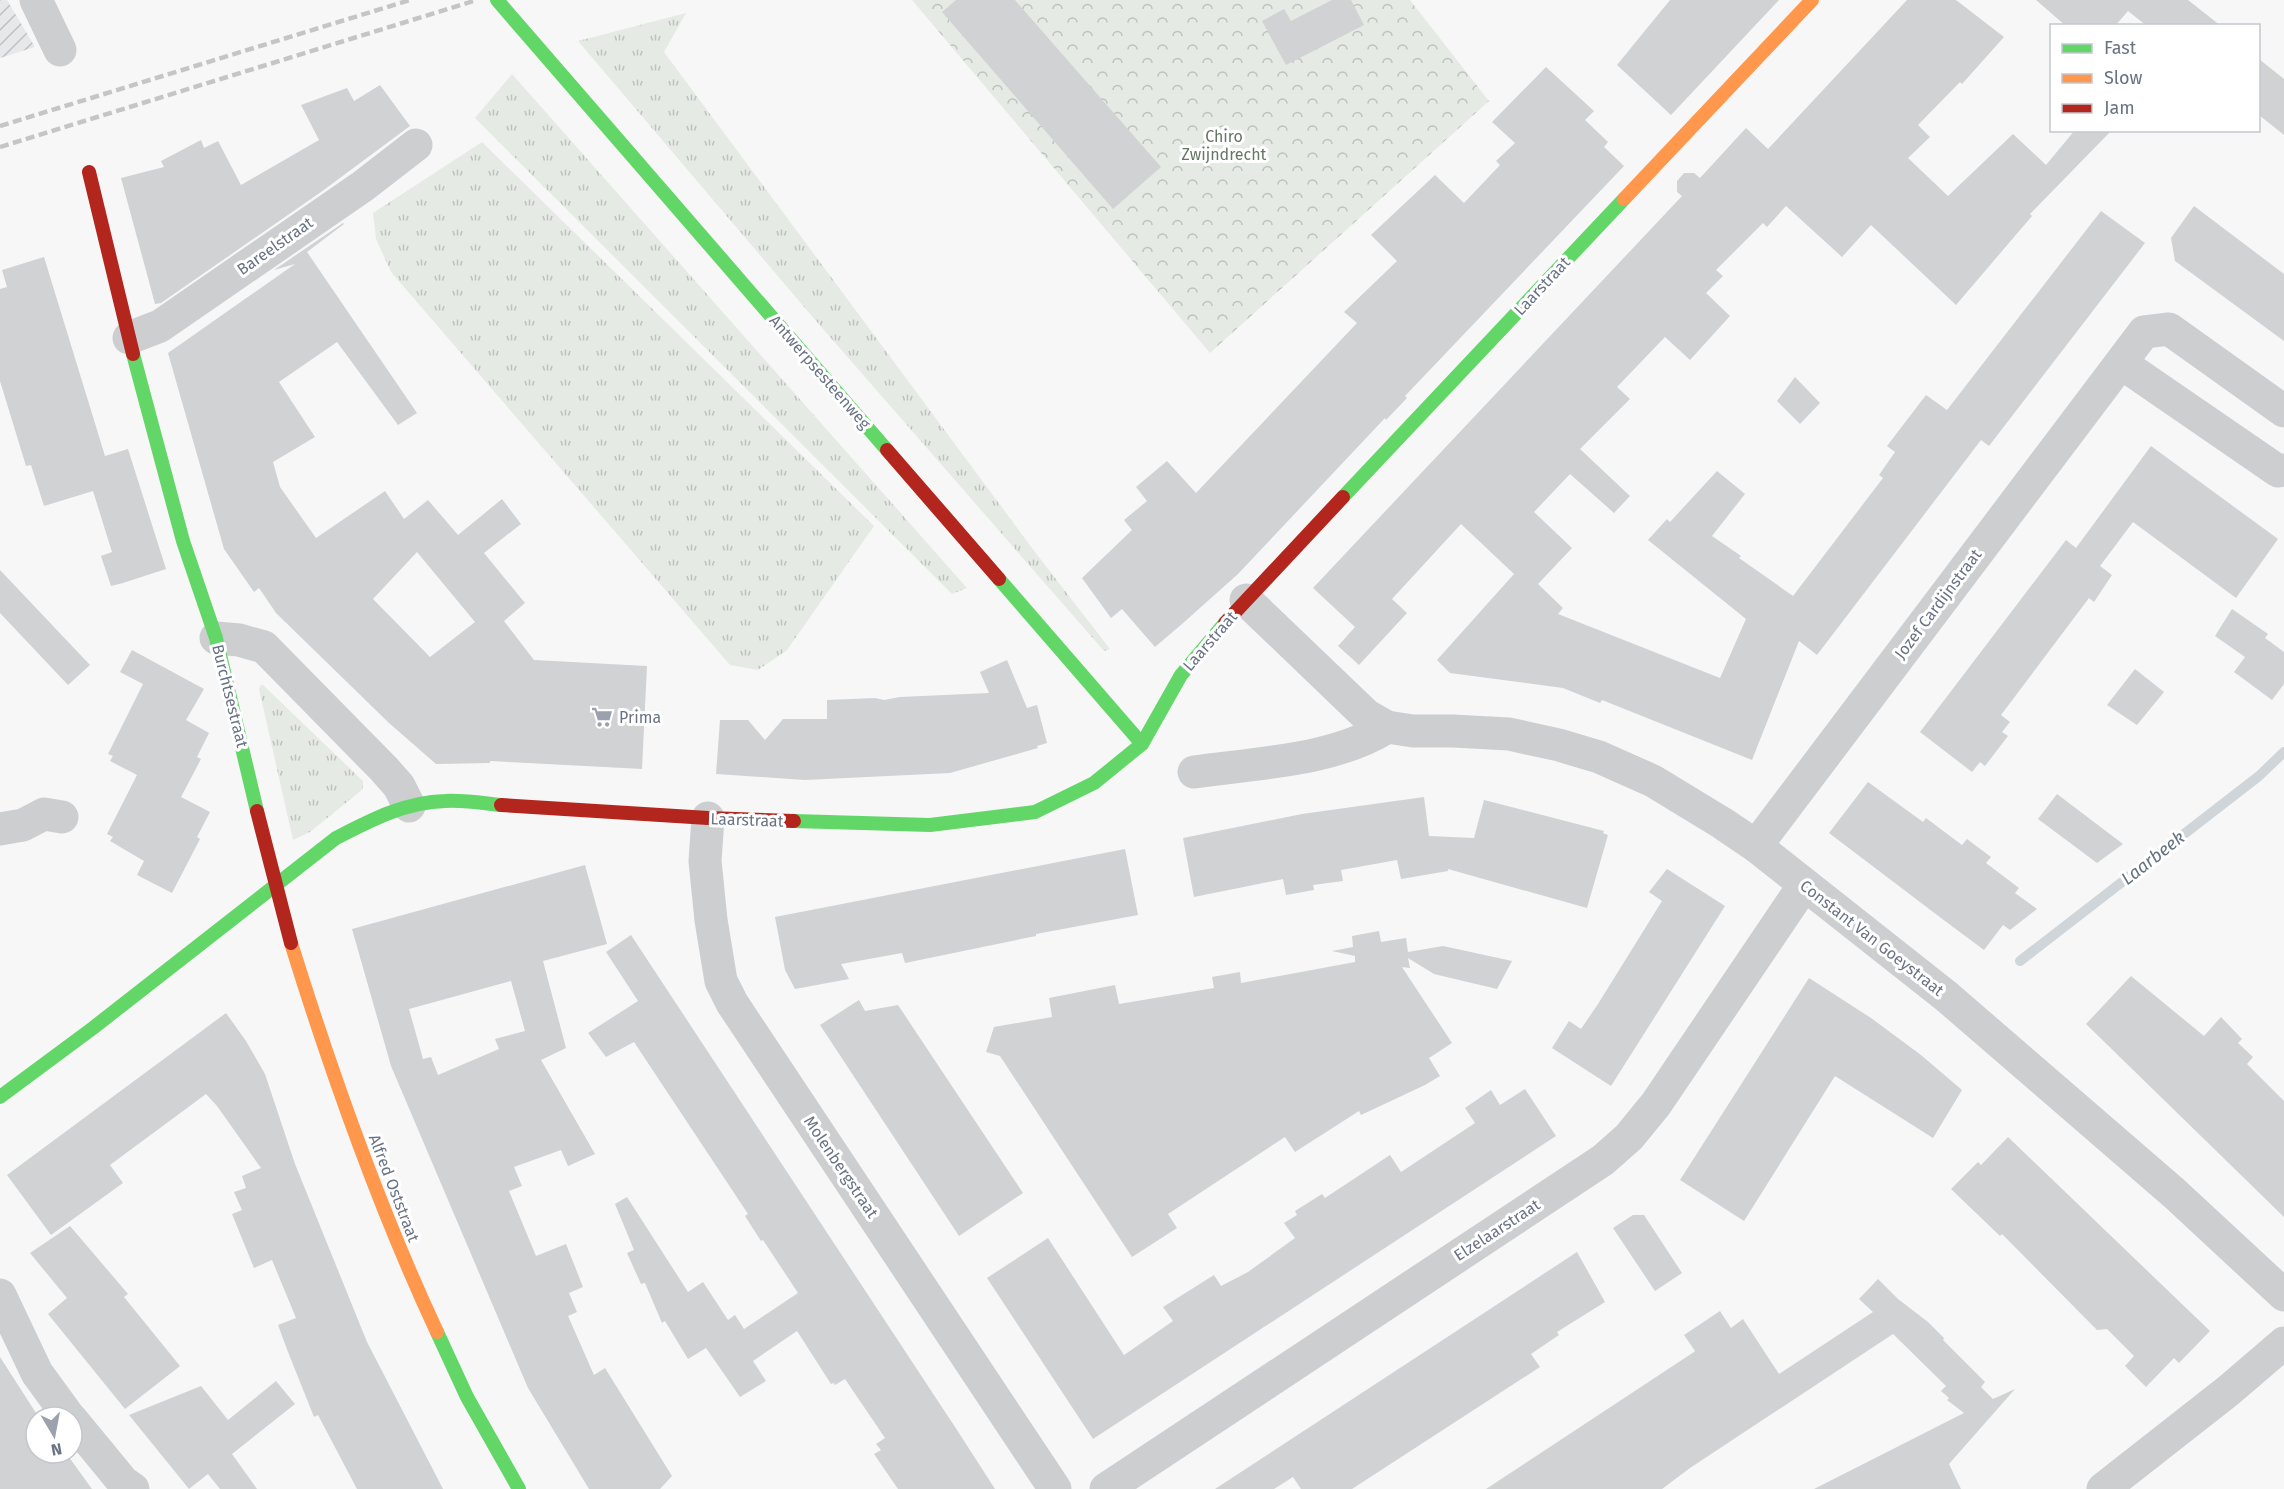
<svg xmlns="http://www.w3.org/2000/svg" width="2284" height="1489" viewBox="0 0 2284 1489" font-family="'Fira Sans',sans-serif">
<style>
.industrial{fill:url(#industrial-furrows)}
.grass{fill:url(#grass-tufts)}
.park{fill:url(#park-crowns)}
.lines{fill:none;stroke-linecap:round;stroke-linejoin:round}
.stream{stroke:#d0d5da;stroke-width:10}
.building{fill:#d0d2d3;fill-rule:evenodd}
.street{stroke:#cdced0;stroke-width:33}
.fast{stroke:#63d668;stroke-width:14}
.slow{stroke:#ff974d;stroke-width:14}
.jam{stroke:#b3261e;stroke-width:14}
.rail{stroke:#c4c5c6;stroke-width:4.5;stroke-dasharray:9 4.5;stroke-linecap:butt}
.labels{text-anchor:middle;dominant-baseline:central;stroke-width:6;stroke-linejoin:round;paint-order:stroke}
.park-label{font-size:16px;fill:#647764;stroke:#fff}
.street-label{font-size:16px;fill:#697385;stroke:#fff}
.poi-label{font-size:16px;fill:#697385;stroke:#fff;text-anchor:start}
.water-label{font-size:18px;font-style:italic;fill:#657380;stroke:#fff}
</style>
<defs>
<pattern id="industrial-furrows" width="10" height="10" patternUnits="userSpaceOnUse" patternTransform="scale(1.5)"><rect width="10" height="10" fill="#e7e8e9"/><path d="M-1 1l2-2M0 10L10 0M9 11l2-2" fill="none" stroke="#bfc0c2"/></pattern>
<pattern id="grass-tufts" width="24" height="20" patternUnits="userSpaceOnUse" patternTransform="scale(1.5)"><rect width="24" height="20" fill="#e6eae5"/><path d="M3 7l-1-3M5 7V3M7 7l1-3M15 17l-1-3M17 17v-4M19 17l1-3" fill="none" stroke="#bec2bf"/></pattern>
<pattern id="park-crowns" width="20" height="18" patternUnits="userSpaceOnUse" patternTransform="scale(1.5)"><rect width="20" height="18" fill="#e6eae5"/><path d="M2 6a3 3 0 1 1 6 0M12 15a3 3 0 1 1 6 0" fill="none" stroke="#bec2bf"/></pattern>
</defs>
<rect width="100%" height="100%" fill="#f7f7f7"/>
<polygon class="industrial" points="0,0 7,0 35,47 0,58"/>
<g class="grass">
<polygon points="686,13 664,52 1035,552 1110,649 1104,651 810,314 578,41"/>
<polygon points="512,74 967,588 952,594 475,118"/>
<polygon points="482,142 874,526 787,650 758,670 730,665 391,272 376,239 373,213"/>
<polygon points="261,685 263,685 363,781 363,789 310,832 293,840 259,689"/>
</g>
<polygon class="park" points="912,0 1410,0 1489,101 1210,353"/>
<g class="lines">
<polyline class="stream" points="2020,961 2259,776 2284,752"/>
</g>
<g class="building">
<polygon points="956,0 1015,0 1161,167 1113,209 942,12"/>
<polygon points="1332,0 1351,0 1364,25 1286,65 1262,21 1284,9 1291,21"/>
<polygon points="1670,0 1779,0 1671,115 1617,65"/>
<polygon points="1907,0 1956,0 2004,37 1962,84 1960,82 1918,125 1930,137 1908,158 1948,196 2013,134 2046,165 2075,130 2112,130 2030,214 2032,216 1956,305 1871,225 1842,257 1786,206 1767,227 1763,223 1716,270 1723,276 1706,293 1730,316 1690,360 1665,337 1617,387 1630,399 1580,449 1630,496 1614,513 1570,474 1534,512 1572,548 1538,584 1563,608 1558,614 1720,678 1746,619 1648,540 1667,519 1670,522 1717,471 1745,494 1712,536 1741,556 1739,558 1793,596 1883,478 1879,475 1895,452 1887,446 1926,395 1947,410 2101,211 2145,243 1989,446 1981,440 1817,655 1799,641 1752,760 1602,700 1600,703 1563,688 1450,673 1437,660 1514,574 1461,524 1392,599 1407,613 1359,665 1338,646 1355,627 1313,588 1682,196 1677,192 1677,181 1684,173 1694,173 1700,178 1746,128 1768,149"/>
<polygon points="2036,0 2188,0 2221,26 2147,26 2128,11 2115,26 2066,26"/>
<polygon points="2259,59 2284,79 2284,135 2259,115"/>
<polygon points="1546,67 1594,111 1585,120 1608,142 1604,147 1624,166 1405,396 1407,398 1386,420 1385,418 1238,574 1182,624 1155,647 1122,609 1111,618 1082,578 1132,530 1124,520 1147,501 1136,487 1167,461 1196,493 1357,323 1344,312 1397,261 1371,235 1435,175 1464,203 1500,165 1496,161 1515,143 1492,122"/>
<polygon points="380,85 410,126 321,192 161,303 155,304 121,178 164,167 161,161 201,140 204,148 218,141 241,185 319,140 301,105 347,88 354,101"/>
<polygon points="2194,206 2284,274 2284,341 2175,261 2171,238"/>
<path d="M343 223 344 224 307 252 417 413 398 425 337 342 279 382 315 437 273 462 280 487 316 538 385 491 404 519 428 500 458 535 502 499 521 524 484 553 525 603 504 621 534 660 647 666 642 769 490 761V763L436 764 389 723 276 613 259 588 254 592 224 549 168 353 295 264 274 270ZM417 552 475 622 430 657 373 599Z"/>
<polygon points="44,257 105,456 128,449 166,569 123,583 111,586 101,556 112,552 93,491 44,506 31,465 26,466 0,381 0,289 7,287 2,270"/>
<polygon points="1795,377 1820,403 1800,424 1777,401"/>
<polygon points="2151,446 2278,539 2236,598 2133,522 2100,566 2112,575 2094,602 2089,598 2001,715 2010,722 2002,732 2008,736 1985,766 1980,762 1972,772 1920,732 2066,540 2076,548"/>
<polygon points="0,570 90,665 68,685 0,613"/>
<polygon points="2232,609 2268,634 2265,638 2284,652 2284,684 2272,700 2234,672 2245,657 2215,636"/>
<polygon points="132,650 204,689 186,720 209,733 197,757 201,759 181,797 210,812 197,837 200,839 172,893 137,875 144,861 110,841 113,837 107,834 137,775 110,761 113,756 108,754 143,684 120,672"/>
<polygon points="1007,660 1027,708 1037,705 1047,743 1037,746 1038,748 950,773 805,780 716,774 720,720 748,720 765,740 783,719 827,719 827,700 875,698 884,700 900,697 989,693 980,672"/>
<polygon points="2135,669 2164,692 2137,725 2107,705"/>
<polygon points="1868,782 1923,822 1926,818 1962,845 1967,839 1991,857 1986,863 2019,888 2015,893 2037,909 2010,930 2003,925 1984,950 1941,918 1829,833"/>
<polygon points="2057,794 2123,844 2097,863 2038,819"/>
<polygon points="1424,797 1429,836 1474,838 1484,800 1604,831 1603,833 1608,835 1587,908 1448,869 1448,871 1401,879 1397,860 1341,870 1343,881 1313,885 1314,890 1286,895 1283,879 1194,897 1183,838 1302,814"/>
<polygon points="1125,849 1138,915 1036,934 1036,936 905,963 902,953 841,964 849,979 795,989 785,970 775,917"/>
<path d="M585 865 607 944 543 961 566 1048 541 1060 595 1154 568 1166 561 1150 514 1167 522 1186 509 1191 536 1256 566 1244 583 1287 569 1293 577 1312 568 1316 594 1375 605 1368 672 1476 660 1489H589L528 1388 391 1066 352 929ZM511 981 525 1031 495 1039 499 1049 438 1075 431 1057 423 1059 409 1009Z"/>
<polygon points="1667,869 1725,906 1611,1086 1552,1048 1569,1021 1581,1029 1598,1004 1662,901 1649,892"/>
<polygon points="1379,931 1381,942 1406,938 1408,952 1443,946 1512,961 1497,989 1434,974 1408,958 1410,968 1402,967 1452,1043 1429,1058 1440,1076 1425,1085 1361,1115 1359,1111 1295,1152 1285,1137 1168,1214 1177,1228 1132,1257 1000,1056 986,1052 994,1027 1052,1017 1049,998 1115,985 1119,1004 1214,988 1212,977 1240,972 1241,983 1355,962 1355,956 1332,951 1353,947 1352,936"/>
<polygon points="631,935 957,1430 995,1489 898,1489 874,1454 881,1450 876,1444 885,1438 845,1379 835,1385 834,1383 831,1384 797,1331 753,1361 766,1381 740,1397 706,1348 688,1359 665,1321 662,1323 645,1283 641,1284 627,1253 634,1250 615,1204 627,1197 688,1292 703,1282 728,1320 735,1315 744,1329 798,1293 763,1240 761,1241 745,1216 748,1214 634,1042 606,1057 588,1033 638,1001 606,952"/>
<polygon points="2131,976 2204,1036 2221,1017 2242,1039 2238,1043 2253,1057 2247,1064 2284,1101 2284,1217 2086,1024"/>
<polygon points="1809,978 1871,1018 1921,1055 1962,1090 1933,1138 1835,1076 1744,1221 1680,1180"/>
<polygon points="859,1000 865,1011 898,1005 1023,1193 959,1236 820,1025"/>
<polygon points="226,1013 246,1041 265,1074 295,1164 367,1342 443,1489 357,1489 318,1415 314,1417 288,1352 278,1325 296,1318 272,1260 254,1268 232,1214 242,1210 234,1192 246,1188 242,1176 261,1168 217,1106 206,1094 110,1165 123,1183 51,1235 7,1175"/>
<polygon points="1525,1089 1556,1136 1093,1439 987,1278 1048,1238 1124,1355 1173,1321 1163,1307 1214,1275 1221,1286 1248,1272 1295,1238 1284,1223 1297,1215 1295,1211 1322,1194 1325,1198 1390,1155 1401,1172 1475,1123 1465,1108 1491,1090 1500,1105"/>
<polygon points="2008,1137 2210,1331 2179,1363 2174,1358 2146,1387 2125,1366 2134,1356 2107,1329 2097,1330 2002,1234 2000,1236 1951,1189 1978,1162 1981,1165"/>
<polygon points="1633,1215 1644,1215 1682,1273 1655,1291 1613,1228"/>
<polygon points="70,1226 128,1294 124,1297 180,1366 125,1409 48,1314 67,1298 30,1253"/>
<polygon points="1577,1252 1605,1302 1557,1332 1559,1335 1531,1354 1540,1367 1352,1489 1301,1489 1293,1477 1274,1489 1215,1489"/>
<polygon points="1878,1279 1898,1299 1928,1322 1944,1338 1943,1340 1985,1382 1981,1387 1993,1399 2015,1389 1949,1464 1961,1489 1814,1489 1964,1413 1947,1400 1949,1398 1941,1391 1946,1386 1893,1334 1690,1468 1662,1489 1486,1489 1694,1352 1695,1351 1684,1335 1720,1311 1731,1328 1743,1319 1779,1374 1873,1312 1859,1299"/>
<polygon points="0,1357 36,1413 36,1453 66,1453 92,1489 0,1489"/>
<polygon points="276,1381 295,1404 232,1454 257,1489 220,1489 208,1474 189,1489 129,1415 201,1386 228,1420"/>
</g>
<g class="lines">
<g class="street">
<polyline points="36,0 60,50"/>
<polyline points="129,338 160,326 363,186 416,145"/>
<polyline points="2121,363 2278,471 2284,470"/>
<polyline points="1246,600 1366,715 1387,727 1413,731 1453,731 1509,734 1559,745 1599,757 1653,781 1722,823 1756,846 1946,996 2174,1193 2284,1295"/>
<polyline points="216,638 239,640 264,647 384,769 399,786 409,806"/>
<path d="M1194 772C1256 763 1334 761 1387 727"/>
<polyline points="708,818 705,861 711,920 721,981 732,1003 1055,1489"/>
<polyline points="0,829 23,825 44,814 62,817"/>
<polyline points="1756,846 2144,332 2169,329 2284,411"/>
<polyline points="0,1295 37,1373 69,1417"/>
<polyline points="72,1420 123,1482 133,1489"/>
<polyline points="1106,1489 1603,1160 1629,1137 1656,1104 1804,885"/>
<polyline points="2103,1489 2228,1391 2284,1343"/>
</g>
<g class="fast">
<polyline points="497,0 887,450"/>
<polyline points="133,354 183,541 216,638 257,811"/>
<polyline points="1343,497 1624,199"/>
<polyline points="999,579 1142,744"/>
<polyline points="794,821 930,825 1035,812 1094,783 1142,744 1181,675 1225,623"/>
<path d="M0 1097 93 1028 336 838C371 820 405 802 445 801 463 800 483 803 501 805"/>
<polyline points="437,1332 467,1397 519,1489"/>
</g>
<g class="slow">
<polyline points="1624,199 1812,0"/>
<path d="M291 943C332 1075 378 1206 437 1332"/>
</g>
<g class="jam">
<polyline points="89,172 133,354"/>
<polyline points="887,450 999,579"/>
<polyline points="1225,623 1343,497"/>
<polyline points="501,805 708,818 794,821"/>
<polyline points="257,811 291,943"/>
</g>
<g class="rail">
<polyline points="0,126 410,0"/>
<polyline points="0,147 477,0"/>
</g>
</g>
<defs>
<symbol id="supermarket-bare" viewBox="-9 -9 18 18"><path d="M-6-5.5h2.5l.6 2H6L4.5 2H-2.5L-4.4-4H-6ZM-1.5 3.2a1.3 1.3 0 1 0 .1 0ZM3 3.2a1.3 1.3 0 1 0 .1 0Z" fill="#9ba1ad" stroke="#fff" stroke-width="2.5" paint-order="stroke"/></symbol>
</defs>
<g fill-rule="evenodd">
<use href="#supermarket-bare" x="587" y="702" width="30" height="30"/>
</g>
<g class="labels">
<g class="park-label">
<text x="1224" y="136">Chiro<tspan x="1224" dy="18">Zwijndrecht</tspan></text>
</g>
<g class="street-label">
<text transform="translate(275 246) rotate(-35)">Bareelstraat</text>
<text transform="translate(1542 286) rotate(-47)">Laarstraat</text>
<text transform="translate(820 372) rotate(49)">Antwerpsesteenweg</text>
<text transform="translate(1938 604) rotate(-53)">Jozef Cardijnstraat</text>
<text transform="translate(1210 641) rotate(-49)">Laarstraat</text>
<text transform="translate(230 696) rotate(76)">Burchtsestraat</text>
<text transform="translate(747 820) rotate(2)">Laarstraat</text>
<text transform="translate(1872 938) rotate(38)">Constant Van Goeystraat</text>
<text transform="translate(841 1167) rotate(56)">Molenbergstraat</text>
<text transform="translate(394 1188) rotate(69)">Alfred Oststraat</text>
<text transform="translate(1497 1230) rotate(-33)">Elzelaarstraat</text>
</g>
<g class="poi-label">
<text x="619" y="717">Prima</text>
</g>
<g class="water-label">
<text transform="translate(2153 858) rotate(-38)">Laarbeek</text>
</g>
</g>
<rect x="2050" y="24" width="210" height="108" fill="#ffffff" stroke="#c3c7ce" stroke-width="1.5"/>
<rect x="2062" y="44" width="30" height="9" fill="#63d668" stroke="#c3c7ce" stroke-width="1.5"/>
<text x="2104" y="54" font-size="18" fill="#697385">Fast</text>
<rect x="2062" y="74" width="30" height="9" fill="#ff974d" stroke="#c3c7ce" stroke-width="1.5"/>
<text x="2104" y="84" font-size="18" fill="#697385">Slow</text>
<rect x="2062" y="104" width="30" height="9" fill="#b3261e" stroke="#c3c7ce" stroke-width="1.5"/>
<text x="2104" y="114" font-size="18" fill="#697385">Jam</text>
<g transform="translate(54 1435) rotate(170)"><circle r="28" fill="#ffffff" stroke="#c3c7ce" stroke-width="1.5"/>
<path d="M0-4.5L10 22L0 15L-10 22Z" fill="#9ba1ad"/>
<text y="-9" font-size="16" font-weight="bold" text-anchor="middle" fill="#697385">N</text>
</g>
</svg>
